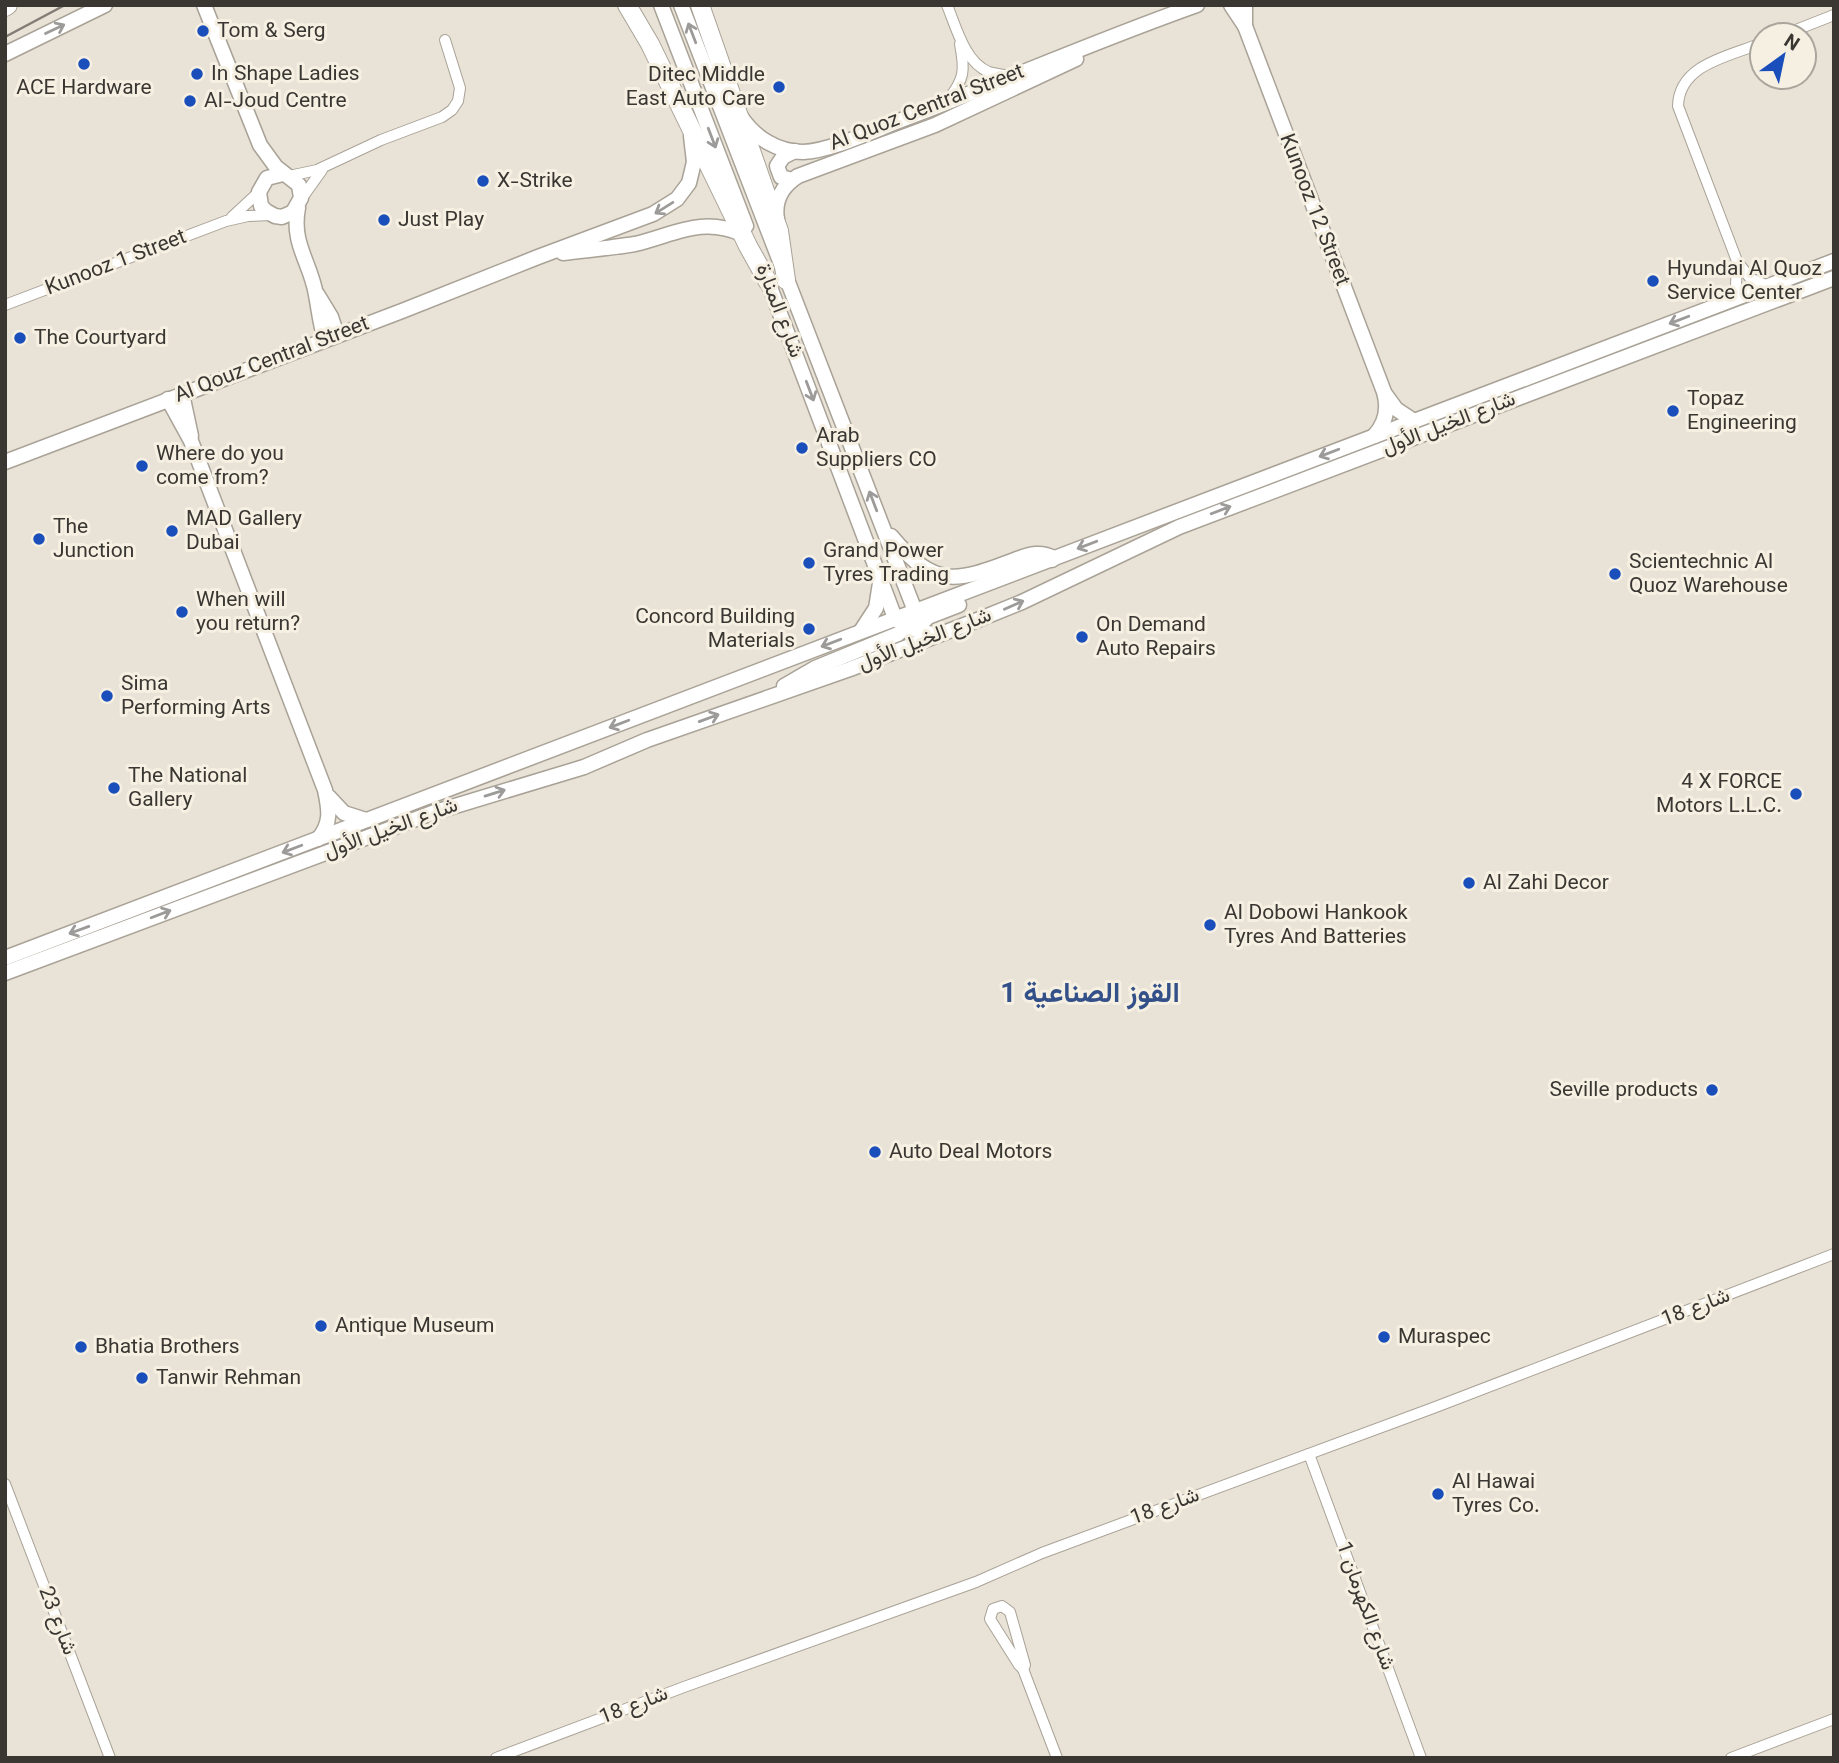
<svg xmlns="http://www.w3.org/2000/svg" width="1839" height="1763" viewBox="0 0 1839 1763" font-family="Georgia,Vazirmatn,serif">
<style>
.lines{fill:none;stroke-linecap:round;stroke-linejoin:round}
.street-casing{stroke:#a9a297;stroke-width:12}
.secondary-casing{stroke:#a9a297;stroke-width:17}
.highway-casing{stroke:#a9a297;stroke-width:20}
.street{stroke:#fff;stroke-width:10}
.secondary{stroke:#fff;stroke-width:14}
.highway{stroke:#fff;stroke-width:18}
.rail{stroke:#817c75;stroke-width:2.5}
.oneway{stroke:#9c9b99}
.poi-dot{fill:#1a4ebb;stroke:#f6f0e3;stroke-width:2.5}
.labels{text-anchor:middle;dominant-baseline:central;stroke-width:6;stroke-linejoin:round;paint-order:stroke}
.poi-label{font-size:21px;fill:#3a3733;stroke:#f6f0e3;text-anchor:start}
.street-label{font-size:21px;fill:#3a3733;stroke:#f6f0e3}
.district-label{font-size:28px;font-weight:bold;fill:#335089;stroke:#f6f0e3}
</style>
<rect width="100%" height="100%" fill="#e9e2d6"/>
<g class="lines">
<defs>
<g id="street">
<path d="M947 5C956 27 965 63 989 72 996 74 1005 75 1012 76"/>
<polyline points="1783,35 1834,15"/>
<path d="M1762 43C1730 56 1679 64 1678 106L1737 261 1750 278 1768 286"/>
<path d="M947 101C965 79 965 70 960 44"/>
<polyline points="289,176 317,170 381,140 442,117 452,110 458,101 460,88 445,40"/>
<polyline points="302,198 322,170"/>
<polyline points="232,217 259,192"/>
<polyline points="1730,301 1736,286 1737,261"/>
<polyline points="5,305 226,221 248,216 271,215"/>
<polyline points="1309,1454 1421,1758"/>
<polyline points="5,1484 110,1758"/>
<polygon points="1002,1606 1010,1612 1025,1665 1023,1669 1019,1665 990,1619 993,1609"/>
<polyline points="1023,1669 1057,1758"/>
<polyline points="496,1758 684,1687 976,1582 1042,1553 1433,1408 1834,1254"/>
<polyline points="1731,1758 1834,1719"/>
</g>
<g id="secondary">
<polyline points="204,5 260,145 276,167 299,185 301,198 293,212 282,217 275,216 266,211 261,206 259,192 267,178 283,174"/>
<polyline points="661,5 746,226"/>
<polyline points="681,5 915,611"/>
<path d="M1231 5 1245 26 1384 392C1389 409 1386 423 1374 436"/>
<polyline points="1245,26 1245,5"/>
<polyline points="5,54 105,5"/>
<path d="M741 117C755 138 778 152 803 152 831 151 877 129 904 119 1002 82 1098 40 1197 5"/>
<polyline points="792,180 781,177 777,166 783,157 795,151"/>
<path d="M298 208C291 244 311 263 316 295 319 310 320 324 325 339"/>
<path d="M777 219C774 201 782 186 798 176L935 125 1076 59"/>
<path d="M563 253C587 250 611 248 635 244 674 235 701 216 742 234"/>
<polyline points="765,274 895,618 907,628 933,634"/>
<polyline points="317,294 331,317 337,335"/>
<polyline points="182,394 191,436"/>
<polyline points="1385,394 1396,409 1414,421"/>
<path d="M168 399 191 441 325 790C329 809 332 823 318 839"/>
<polyline points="5,462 402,311 538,257 653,214 677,199 689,183 694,162 691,136"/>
<path d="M891 536C936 590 956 582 1017 559 1030 554 1041 551 1054 558L1052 560"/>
<polyline points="861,631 876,608 880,583"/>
<polyline points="922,633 921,624 928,617 959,605"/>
<polyline points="784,686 815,668 898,634 912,622"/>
<polyline points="329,797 344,813 366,820"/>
<polyline points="5,958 1834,261"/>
<polyline points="5,973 432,813 584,767 647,740 850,669 980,619 1022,602 1179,527 1834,278"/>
</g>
<g id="highway">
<polyline points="627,5 650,44 748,246 768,282"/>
<polyline points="700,5 779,231 786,280"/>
<polyline points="5,7 8,5"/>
</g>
</defs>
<use href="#street" class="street-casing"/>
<use href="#secondary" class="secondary-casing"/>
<use href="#highway" class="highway-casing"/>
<use href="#street" class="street"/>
<use href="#secondary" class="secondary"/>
<use href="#highway" class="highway"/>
<polyline class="rail" points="5,37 65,5"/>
</g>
<defs><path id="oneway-shaft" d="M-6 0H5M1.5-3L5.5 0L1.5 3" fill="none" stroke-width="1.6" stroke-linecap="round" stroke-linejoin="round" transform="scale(1.75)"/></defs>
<g class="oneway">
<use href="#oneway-shaft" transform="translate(55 29) rotate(-25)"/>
<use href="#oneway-shaft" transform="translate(692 33) rotate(-111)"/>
<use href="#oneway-shaft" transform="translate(712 138) rotate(69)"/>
<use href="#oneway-shaft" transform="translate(664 208) rotate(148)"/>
<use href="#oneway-shaft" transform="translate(1679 320) rotate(159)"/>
<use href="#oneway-shaft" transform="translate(810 391) rotate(69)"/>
<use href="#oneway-shaft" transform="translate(1329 453) rotate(159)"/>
<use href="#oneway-shaft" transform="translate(873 501) rotate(-111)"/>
<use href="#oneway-shaft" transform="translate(1221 510) rotate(-21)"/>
<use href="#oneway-shaft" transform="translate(1087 545) rotate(159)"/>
<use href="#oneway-shaft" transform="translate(1014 605) rotate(-24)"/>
<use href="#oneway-shaft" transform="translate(831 643) rotate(159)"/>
<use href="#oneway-shaft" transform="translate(709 718) rotate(-20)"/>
<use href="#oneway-shaft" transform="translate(619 724) rotate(159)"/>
<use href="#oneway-shaft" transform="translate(495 793) rotate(-17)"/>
<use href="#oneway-shaft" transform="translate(292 849) rotate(159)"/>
<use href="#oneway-shaft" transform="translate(161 914) rotate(-21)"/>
<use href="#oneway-shaft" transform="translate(79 930) rotate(160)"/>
</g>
<g class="poi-dot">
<circle cx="203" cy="31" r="7"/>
<circle cx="84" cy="64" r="7"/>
<circle cx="197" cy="74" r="7"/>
<circle cx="779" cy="87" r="7"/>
<circle cx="190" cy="101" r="7"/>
<circle cx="483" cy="181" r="7"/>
<circle cx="384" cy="220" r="7"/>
<circle cx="1653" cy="281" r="7"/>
<circle cx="20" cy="338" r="7"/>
<circle cx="1673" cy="411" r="7"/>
<circle cx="802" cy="448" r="7"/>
<circle cx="142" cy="466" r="7"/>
<circle cx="172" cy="531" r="7"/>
<circle cx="39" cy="539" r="7"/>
<circle cx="809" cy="563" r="7"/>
<circle cx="1615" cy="574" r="7"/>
<circle cx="182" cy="612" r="7"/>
<circle cx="809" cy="629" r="7"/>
<circle cx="1082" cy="637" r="7"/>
<circle cx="107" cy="696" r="7"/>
<circle cx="114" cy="788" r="7"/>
<circle cx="1796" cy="794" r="7"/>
<circle cx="1469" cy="883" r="7"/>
<circle cx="1210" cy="925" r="7"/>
<circle cx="1712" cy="1090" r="7"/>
<circle cx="875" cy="1152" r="7"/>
<circle cx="321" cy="1326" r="7"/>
<circle cx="1384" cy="1337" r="7"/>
<circle cx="81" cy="1347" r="7"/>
<circle cx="142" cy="1378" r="7"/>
<circle cx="1438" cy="1494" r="7"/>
</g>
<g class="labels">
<g class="poi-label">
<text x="217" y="31">Tom &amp; Serg</text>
<text x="211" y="74">In Shape Ladies</text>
<text x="765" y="75" text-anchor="end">Ditec Middle<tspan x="765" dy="24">East Auto Care</tspan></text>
<text x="84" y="88" text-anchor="middle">ACE Hardware</text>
<text x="204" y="101">Al-Joud Centre</text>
<text x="497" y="181">X-Strike</text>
<text x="398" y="220">Just Play</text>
<text x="1667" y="269">Hyundai Al Quoz<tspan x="1667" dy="24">Service Center</tspan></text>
<text x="34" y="338">The Courtyard</text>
<text x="1687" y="399">Topaz<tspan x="1687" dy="24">Engineering</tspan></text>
<text x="816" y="436">Arab<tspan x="816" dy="24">Suppliers CO</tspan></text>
<text x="156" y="454">Where do you<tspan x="156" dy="24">come from?</tspan></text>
<text x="186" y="519">MAD Gallery<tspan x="186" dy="24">Dubai</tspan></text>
<text x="53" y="527">The<tspan x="53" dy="24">Junction</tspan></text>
<text x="823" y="551">Grand Power<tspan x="823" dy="24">Tyres Trading</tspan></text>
<text x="1629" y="562">Scientechnic Al<tspan x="1629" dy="24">Quoz Warehouse</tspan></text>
<text x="196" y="600">When will<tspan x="196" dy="24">you return?</tspan></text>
<text x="795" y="617" text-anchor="end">Concord Building<tspan x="795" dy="24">Materials</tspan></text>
<text x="1096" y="625">On Demand<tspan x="1096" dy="24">Auto Repairs</tspan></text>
<text x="121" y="684">Sima<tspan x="121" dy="24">Performing Arts</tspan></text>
<text x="128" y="776">The National<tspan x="128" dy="24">Gallery</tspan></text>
<text x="1782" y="782" text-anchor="end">4 X FORCE<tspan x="1782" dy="24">Motors L.L.C.</tspan></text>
<text x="1483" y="883">Al Zahi Decor</text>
<text x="1224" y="913">Al Dobowi Hankook<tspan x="1224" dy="24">Tyres And Batteries</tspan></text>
<text x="1698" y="1090" text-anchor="end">Seville products</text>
<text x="889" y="1152">Auto Deal Motors</text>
<text x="335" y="1326">Antique Museum</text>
<text x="1398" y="1337">Muraspec</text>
<text x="95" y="1347">Bhatia Brothers</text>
<text x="156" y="1378">Tanwir Rehman</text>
<text x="1452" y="1482">Al Hawai<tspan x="1452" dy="24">Tyres Co.</tspan></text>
</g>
<g class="street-label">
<text transform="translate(927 108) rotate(-21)">Al Quoz Central Street</text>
<text transform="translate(1314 210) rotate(69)">Kunooz 12 Street</text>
<text transform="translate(116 263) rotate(-21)">Kunooz 1 Street</text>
<text transform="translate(779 311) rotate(69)">شارع المنارة</text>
<text transform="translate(272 360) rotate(-21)">Al Qouz Central Street</text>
<text transform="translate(1449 424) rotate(-21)">شارع الخيل الأول</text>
<text transform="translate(925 640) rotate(-21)">شارع الخيل الأول</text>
<text transform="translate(391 829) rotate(-20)">شارع الخيل الأول</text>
<text transform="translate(1696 1308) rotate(-21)">شارع 18</text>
<text transform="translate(1165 1507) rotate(-20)">شارع 18</text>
<text transform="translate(1365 1606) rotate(70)">شارع الكهرمان 1</text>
<text transform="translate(57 1621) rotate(69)">شارع 23</text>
<text transform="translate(634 1706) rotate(-21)">شارع 18</text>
</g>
<g class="district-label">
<text x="1090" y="995">القوز الصناعية 1</text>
</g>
</g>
<rect width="1839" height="1763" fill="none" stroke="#3a3733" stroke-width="14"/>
<g transform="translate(1783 56) rotate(33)"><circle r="33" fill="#f6f0e3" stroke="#aba69d" stroke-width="2"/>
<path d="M0-5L12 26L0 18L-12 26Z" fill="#1a4ebb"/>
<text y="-10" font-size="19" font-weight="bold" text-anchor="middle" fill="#3a3733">N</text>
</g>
</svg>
